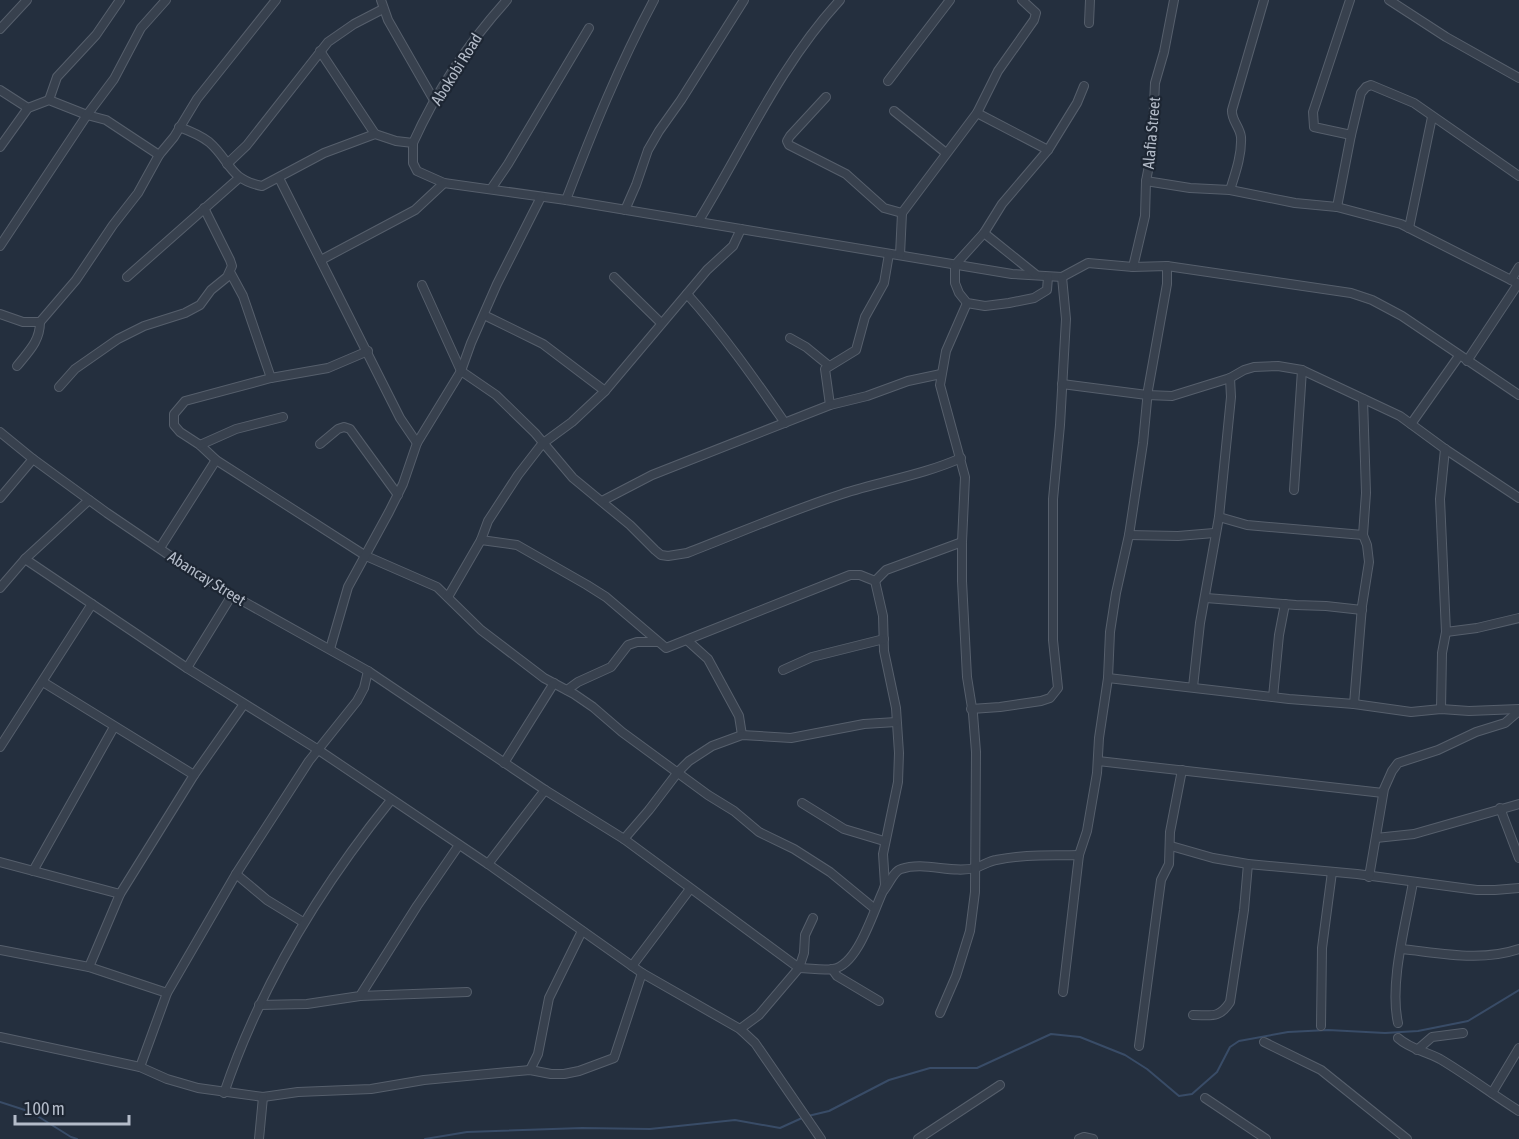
<svg xmlns="http://www.w3.org/2000/svg" width="1519" height="1139" viewBox="0 0 1519 1139" font-family="'Asap Condensed',sans-serif">
<style>
.lines{fill:none;stroke-linecap:round;stroke-linejoin:round}
.stream{stroke:#394c67;stroke-width:2}
.minor-casing{stroke:#565f6c;stroke-width:10}
.minor{stroke:#38414e;stroke-width:8}
.labels{text-anchor:middle;dominant-baseline:central;stroke-width:4.5;stroke-linejoin:round;paint-order:stroke}
.street-label{font-size:16px;fill:#b4bcc9;stroke:#1d2633}
</style>
<rect width="100%" height="100%" fill="#242f3e"/>
<g class="lines">
<g class="stream">
<polyline points="0,1102 31,1112 71,1137 77,1139"/>
<polyline points="808,1116 829,1111 889,1080 930,1068 977,1068 1051,1034 1080,1037 1125,1055 1147,1069 1179,1096 1192,1094 1217,1072 1230,1047 1239,1041 1288,1032 1328,1030 1385,1033 1418,1031 1468,1021 1519,990"/>
<polyline points="425,1139 467,1132 582,1128 650,1129 735,1120 780,1128 802,1118"/>
</g>
<defs>
<g id="minor">
<polyline points="381,0 388,20 435,102"/>
<polyline points="1350,0 1313,112 1314,127 1351,135"/>
<polyline points="1389,0 1446,37 1519,78"/>
<polyline points="1089,23 1090,0"/>
<polyline points="0,29 27,0"/>
<polyline points="320,51 375,134"/>
<polyline points="888,81 950,0"/>
<polyline points="0,90 28,108"/>
<polyline points="826,97 790,136 787,141 789,145 846,174 884,208 902,213"/>
<polyline points="49,100 57,77 96,35 120,0"/>
<polyline points="894,111 946,153"/>
<polyline points="977,113 1048,150"/>
<path d="M179 127C190 131 200 135 209 142 231 161 228 179 262 186L324 153 375 134 396 141 413 143V163L417 171 444 183 566 200 1012 274 1062 277 1088 263 1133 267 1167 266 1351 293 1372 300 1402 316 1519 395"/>
<path d="M413 143C436 92 469 42 507 0"/>
<polyline points="0,147 28,108 49,100 87,115 106,120 159,155"/>
<polyline points="227,164 247,145 328,42 354,24 383,9"/>
<polyline points="279,178 400,418 417,443"/>
<polyline points="1146,181 1190,188 1230,190 1295,203 1337,207 1401,224 1519,284"/>
<polyline points="491,189 508,164 589,28"/>
<path d="M1230 190C1235 174 1242 155 1241 137 1240 127 1231 120 1232 110L1264 0"/>
<path d="M566 200C592 132 619 65 654 0"/>
<polyline points="1337,207 1351,135 1361,93 1366,87 1371,85 1414,103 1519,176"/>
<polyline points="625,210 636,185 648,150 659,131 681,100 744,0"/>
<path d="M698 222C744 147 780 65 840 0"/>
<polyline points="1409,228 1432,117"/>
<polyline points="984,233 1035,274"/>
<polyline points="0,246 87,115 114,79 141,28 166,0"/>
<polyline points="900,255 902,213 977,113 998,71 1034,20 1036,13 1022,0"/>
<polyline points="321,260 415,210 444,183"/>
<polyline points="1133,267 1145,216 1146,181 1152,150 1155,83 1164,52 1174,0"/>
<polyline points="230,272 243,296 271,378"/>
<polyline points="127,277 239,178"/>
<polyline points="614,277 661,323"/>
<polyline points="1048,277 1047,290 1034,298 1009,303 985,306 967,303 959,293 955,283 955,265 984,233 1002,204 1048,150 1077,103 1084,86"/>
<polyline points="1511,280 1519,267"/>
<path d="M422 285 461 371 496 395 535 433 573 478 630 525 655 550 661 555 668 556 687 553C739 533 789 511 842 494 882 481 923 475 961 458"/>
<path d="M687 294C723 334 754 378 785 423"/>
<polyline points="0,314 23,322 40,322 76,280 113,225 138,193 159,155 174,137 197,99 276,0"/>
<polyline points="484,315 543,344 605,391"/>
<polyline points="790,338 806,347 828,365"/>
<polyline points="368,351 328,368 271,378 185,401 174,414 174,425 180,432 200,445 216,460 366,556 437,587 481,630 544,678 574,694 593,707 622,732 708,795 734,811 759,832 794,849 830,872 875,909"/>
<polyline points="1467,361 1518,284"/>
<path d="M17 366C29 351 40 341 40 322"/>
<polyline points="1062,384 1147,395 1172,396 1230,378 1244,370 1254,367 1278,366 1302,370 1400,416 1445,449 1519,498"/>
<polyline points="59,387 75,369 118,339 144,326 185,313 200,305 211,290 227,277 232,266 230,260 204,208"/>
<polyline points="830,405 825,369 856,350 865,317 884,283 889,254"/>
<polyline points="1411,424 1459,356"/>
<polyline points="0,432 33,459"/>
<polyline points="320,444 338,429 344,427 350,429 398,495"/>
<polyline points="200,445 236,429 283,417"/>
<polyline points="1294,490 1302,370"/>
<polyline points="0,498 33,459 107,513 188,568 232,595 368,671 545,790 488,864"/>
<polyline points="602,501 652,475 830,405 867,396 908,381 941,374"/>
<polyline points="1219,517 1247,525 1363,535"/>
<polyline points="1129,535 1178,536 1214,533"/>
<path d="M481 540 517 545 587 585 606 597 666 648 850 575H860L875 581 883 616 884 651 896 708 899 753 898 782 883 854 885 885 883 891C873 912 858 965 833 969 822 971 810 968 799 968L624 839 545 790"/>
<polyline points="160,548 216,460"/>
<polyline points="25,559 187,668 317,749 488,864 642,973 740,1029 755,1043 821,1139"/>
<polyline points="875,581 886,570 962,542"/>
<polyline points="0,588 25,559 89,500"/>
<polyline points="448,597 481,540 488,521 518,475 542,444 572,422 605,391 707,270 733,246 741,229"/>
<polyline points="1206,598 1296,605 1326,606 1362,610"/>
<polyline points="1446,632 1477,628 1519,618"/>
<polyline points="688,641 708,659 739,716 742,735"/>
<polyline points="330,649 348,587 389,512 403,484 417,443 461,371 471,343 497,284 541,197"/>
<polyline points="187,668 232,595"/>
<polyline points="783,670 812,657 884,639"/>
<polyline points="1108,678 1289,699 1354,704 1411,712 1441,709 1469,711 1519,709"/>
<polyline points="43,682 194,775"/>
<polyline points="1193,687 1200,623 1219,517 1231,397 1230,378"/>
<polyline points="567,690 578,682 611,667 628,645 637,642 657,642"/>
<polyline points="1273,697 1279,635 1285,604"/>
<polyline points="1354,704 1362,606 1369,562 1367,545 1363,535 1366,493 1363,399"/>
<polyline points="971,709 1000,707 1041,701 1050,698 1058,688 1053,640 1053,499 1060,425 1066,319 1062,277"/>
<polyline points="1441,709 1442,653 1446,632 1440,499 1445,449"/>
<polyline points="0,747 92,604"/>
<polyline points="1098,761 1383,793"/>
<polyline points="504,763 554,683"/>
<polyline points="802,803 844,829 884,841"/>
<polyline points="1500,808 1519,858"/>
<polyline points="1376,838 1414,834 1519,804"/>
<polyline points="624,839 649,810 678,772 689,761 712,746 742,735 791,738 864,724 896,722"/>
<polyline points="1171,846 1213,858 1248,864 1357,874 1477,890 1495,890 1519,888"/>
<polyline points="0,862 120,894"/>
<polyline points="33,871 114,727"/>
<polyline points="236,874 267,900 303,922"/>
<polyline points="1369,877 1384,789 1392,771 1398,763 1438,750 1476,732 1505,723 1519,711"/>
<path d="M884 890C889 884 894 871 901 869 925 861 951 874 975 868 982 866 989 861 996 860 1026 854 1050 856 1079 855"/>
<path d="M1402 949C1440 953 1481 962 1519 949"/>
<polyline points="0,950 89,967 167,993"/>
<polyline points="632,966 690,889"/>
<polyline points="89,967 120,894 194,775 244,704"/>
<polyline points="832,969 837,976 879,1001"/>
<polyline points="1063,992 1079,855 1087,831 1097,773 1099,738 1108,678 1110,632 1116,593 1129,535 1143,443 1148,390 1167,284 1167,266"/>
<polyline points="360,996 467,992"/>
<polyline points="259,1005 307,1004 360,996 417,906 459,845"/>
<polyline points="940,1013 956,976 970,931 975,892 976,752 973,714 967,677 962,581 962,542 965,477 940,385 946,351 967,303"/>
<path d="M1193 1015C1211 1015 1219 1019 1230 1002L1244 910 1248 864"/>
<path d="M1398 1023C1389 983 1406 924 1413 882"/>
<polyline points="1321,1026 1322,948 1332,872"/>
<polyline points="740,1029 759,1015 799,968 804,953 805,935 813,918"/>
<polyline points="0,1037 140,1067 167,1079 198,1088 263,1097 298,1092 371,1089 424,1080 530,1070 551,1074 564,1074 579,1071 614,1058 642,973"/>
<path d="M1398 1038C1410 1049 1425 1051 1440 1059 1467 1075 1492 1094 1519 1111"/>
<polyline points="1264,1042 1321,1070 1407,1139"/>
<polyline points="1139,1046 1161,880 1169,864 1170,832 1182,770"/>
<polyline points="1417,1050 1432,1037 1463,1033"/>
<polyline points="140,1067 167,993 236,874 309,761 357,701 364,688 368,671"/>
<polyline points="530,1070 538,1054 549,998 582,931"/>
<path d="M224 1093C261 984 319 889 391 800"/>
<polyline points="1492,1093 1519,1048"/>
<polyline points="1205,1098 1266,1139"/>
<polyline points="259,1139 263,1097"/>
<polyline points="918,1139 1000,1085"/>
<polyline points="1079,1139 1084,1137 1093,1139"/>
</g>
</defs>
<use href="#minor" class="minor-casing"/>
<use href="#minor" class="minor"/>
</g>
<g class="labels">
<g class="street-label">
<text transform="translate(456 69) rotate(-58)">Abokobi Road</text>
<text transform="translate(1151 133) rotate(-85)">Alafia Street</text>
<text transform="translate(207 578) rotate(32)">Abancay Street</text>
</g>
</g>
<path d="M15 1115v9h114v-9" fill="none" stroke="#b4bcc9" stroke-width="3"/>
<text x="24" y="1115" font-size="18" fill="#b4bcc9" stroke="#1d2633" stroke-width="4.5" paint-order="stroke">100 m</text>
</svg>
